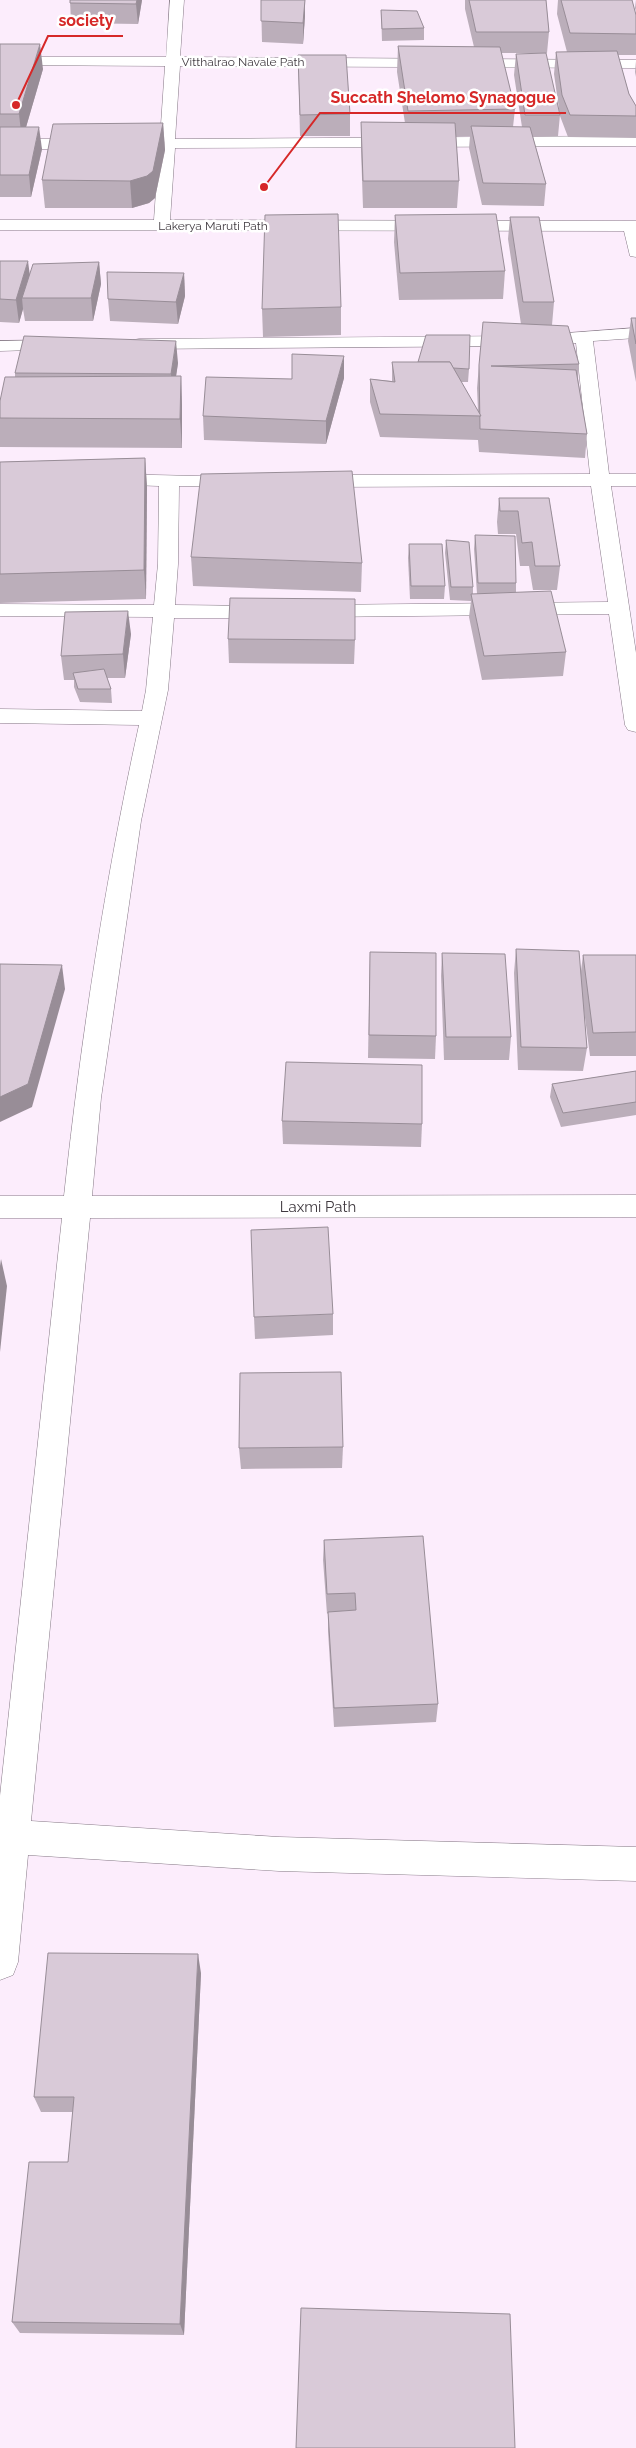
<svg xmlns="http://www.w3.org/2000/svg" width="636" height="2448" viewBox="0 0 636 2448" font-family="Raleway,sans-serif">
<style>
.lines{fill:none;stroke-linecap:round;stroke-linejoin:round}
.minor-casing{stroke:#867986;stroke-width:1}
.minor{fill:#fff;fill-rule:evenodd}
.wall{fill:#bbaeba}
.shaded-wall{fill:#988d97}
.building{fill:#d9cad8;stroke:#988d97}
.labels{text-anchor:middle;dominant-baseline:central;stroke-width:5;stroke-linejoin:round;paint-order:stroke}
.far-street-label{font-size:12px;fill:#403a40;stroke:#fff}
.street-label{font-size:15px;fill:#403a40;stroke:#fff}
.leader{fill:none;stroke:#d62828;stroke-width:2}
.callout-dot{fill:#d62828;stroke:#fff;stroke-width:2}
.callout-label{font-size:16px;text-anchor:middle;font-weight:bold;fill:#d62828;stroke:#fff;stroke-width:5;stroke-linejoin:round;paint-order:stroke}
</style>
<rect width="100%" height="100%" fill="#fcedfc"/>
<g class="lines">
<defs>
<g id="minor">
<polygon points="170,0 184,0 180,57 636,60 636,68 180,66 175,139 636,136 636,146 175,148 170,220 636,221 636,257 630,256 624,231 0,230 0,220 154,220 159,148 128,149 120,144 128,139 160,139 165,66 0,65 0,57 166,57"/>
<polygon points="0,139 87,139 95,144 87,149 0,149"/>
<polygon points="636,328 636,338 593,341 609,474 636,474 636,486 611,486 636,653 636,732 628,730 625,725 609,614 316,617 309,615 306,611 309,607 316,605 608,602 591,486 316,487 309,485 306,481 309,477 316,475 590,474 576,343 526,346 139,349 133,348 130,344 133,340 139,339 526,336"/>
<polygon points="58,340 64,341 67,345 64,349 0,351 0,341"/>
<path d="M109 474 243 477 246 481 243 485 236 487 179 486 178 564 175 605 266 606 273 608 276 612 273 616 266 618H174L168 690 141 821 101 1098 92 1196 636 1195V1217L90 1218 31 1821 279 1837 636 1847V1881L279 1871 28 1855 18 1962 13 1975 0 1980V1796L62 1218H0V1196H64C81 1038 105 880 139 725L0 723V709L142 711 146 690 153 617 0 616V604L154 605 158 564 159 486 102 484 99 480 102 476Z"/>
</g>
</defs>
<use href="#minor" class="minor-casing"/>
<use href="#minor" class="minor"/>
</g>
<g class="wall">
<polygon points="70,0 142,0 138,24 71,23"/>
<polygon points="261,0 305,0 305,16 303,44 262,42"/>
<polygon points="465,0 546,0 549,32 547,53 501,53 515,109 513,127 522,127 514,75 516,54 560,115 558,136 533,137 546,184 544,206 482,205 469,148 470,136 456,137 459,181 457,208 363,208 361,149 361,122 405,123 397,72 398,46 474,47 465,9"/>
<polygon points="558,0 632,0 636,15 636,55 618,55 629,94 636,106 636,138 568,137 560,116 554,74 556,52 567,52 557,14"/>
<polygon points="636,0 636,11 635,8"/>
<polygon points="381,10 424,28 424,40 382,41"/>
<polygon points="0,44 43,69 26,127 42,149 31,197 0,197"/>
<polygon points="298,55 350,114 350,136 300,136"/>
<polygon points="636,61 636,77 635,72"/>
<polygon points="163,123 165,150 155,198 149,203 132,208 45,208 42,180"/>
<polygon points="395,215 505,271 503,299 399,300 394,242"/>
<polygon points="510,217 554,302 552,325 538,325 579,364 578,379 587,434 585,458 479,452 478,440 380,437 370,402 370,379 392,381 392,362 469,369 468,382 461,382 478,411 477,388 479,365 521,324 508,239"/>
<polygon points="0,261 30,274 99,262 101,284 93,321 25,321 23,309 19,323 0,322"/>
<polygon points="184,273 185,296 178,324 110,321 108,299"/>
<polygon points="341,307 341,335 263,337 262,309"/>
<polygon points="631,318 636,318 636,382 628,341"/>
<polygon points="178,363 176,376 181,376 182,405 182,448 0,447 0,418 15,377 15,373"/>
<polygon points="344,378 326,444 204,440 203,416 292,379"/>
<polygon points="145,458 147,487 146,599 0,603 0,462"/>
<polygon points="499,498 549,498 560,566 557,590 533,590 529,566 520,566 516,534 498,534 497,522"/>
<polygon points="475,535 516,583 516,592 566,652 563,676 482,680 469,617 471,601 450,600 445,553 446,540 473,587 473,594 477,594 474,549"/>
<polygon points="409,544 445,586 444,599 410,599 408,558"/>
<polygon points="191,557 362,563 361,592 193,586"/>
<polygon points="131,634 125,678 107,678 111,689 112,703 80,702 74,687 74,680 64,680 61,656"/>
<polygon points="228,639 355,640 354,664 229,663"/>
<polygon points="516,949 581,971 583,955 636,955 636,1056 590,1056 584,1010 587,1048 583,1071 518,1070 514,973"/>
<polygon points="370,952 436,1036 435,1059 368,1058"/>
<polygon points="442,953 511,1037 509,1060 444,1060 441,976"/>
<polygon points="636,1071 636,1115 561,1127 550,1097 552,1084"/>
<polygon points="282,1121 422,1124 421,1147 283,1144"/>
<polygon points="333,1314 333,1335 255,1339 254,1317"/>
<polygon points="343,1447 342,1468 241,1469 239,1448"/>
<polygon points="324,1540 438,1704 436,1722 334,1727 328,1631 328,1613 327,1614 323,1560"/>
<polygon points="201,1973 184,2335 20,2333 12,2322 68,2162 73,2112 41,2112 34,2097"/>
</g>
<g class="shaded-wall">
<polygon points="137,0 142,0 138,24 136,4"/>
<polygon points="305,0 305,16 303,44 303,23"/>
<polygon points="40,44 43,69 22,141 19,114"/>
<polygon points="163,123 165,150 155,198 149,203 132,208 130,181"/>
<polygon points="39,127 42,149 31,197 29,175"/>
<polygon points="28,261 31,284 22,298 23,309 19,323 16,300"/>
<polygon points="99,262 101,284 93,321 91,298"/>
<polygon points="184,273 185,296 178,324 176,302"/>
<polygon points="176,341 178,363 173,397 171,374"/>
<polygon points="344,356 344,378 326,444 326,421"/>
<polygon points="181,376 182,405 182,448 180,419"/>
<polygon points="145,458 147,487 146,599 144,570"/>
<polygon points="128,611 131,634 125,678 123,654"/>
<polygon points="62,965 65,989 32,1107 0,1122 0,1097"/>
<polygon points="1,1259 7,1286 0,1352 0,1266"/>
<polygon points="198,1954 201,1973 184,2335 180,2324"/>
</g>
<g class="building">
<polygon points="70,0 137,0 136,4 70,3"/>
<polygon points="261,0 305,0 303,23 261,21"/>
<polygon points="469,0 546,0 549,32 476,32"/>
<polygon points="561,0 632,0 636,15 636,34 570,33"/>
<polygon points="381,10 417,11 424,28 382,29"/>
<polygon points="0,44 40,44 19,114 0,114"/>
<polygon points="398,46 500,47 515,109 408,111"/>
<polygon points="617,51 629,94 636,106 636,116 570,115 562,95 556,52"/>
<polygon points="546,53 560,115 525,115 516,54"/>
<polygon points="298,55 346,55 350,114 300,115"/>
<polygon points="361,122 455,123 459,181 363,181"/>
<polygon points="163,123 153,171 147,176 130,181 42,180 53,124"/>
<polygon points="471,126 530,127 546,184 483,183"/>
<polygon points="0,127 39,127 29,175 0,175"/>
<polygon points="338,214 341,307 262,309 265,215"/>
<polygon points="496,214 505,271 400,273 395,215"/>
<polygon points="510,217 539,217 554,302 523,302"/>
<polygon points="0,261 28,261 16,300 0,299"/>
<polygon points="99,262 91,298 22,298 33,264"/>
<polygon points="107,272 184,273 176,302 108,299"/>
<polygon points="631,318 636,318 636,344"/>
<polygon points="483,322 568,326 579,364 491,366 576,370 587,434 480,429 479,365"/>
<polygon points="426,335 470,335 469,369 453,368 450,362 418,362"/>
<polygon points="24,336 176,341 171,374 15,373"/>
<polygon points="292,354 344,356 326,421 203,416 206,377 292,379"/>
<polygon points="392,362 450,362 481,416 380,414 370,379 395,382"/>
<polygon points="181,376 180,419 0,418 0,401 5,377"/>
<polygon points="145,458 144,570 0,574 0,462"/>
<polygon points="352,471 362,563 191,557 201,474"/>
<polygon points="499,498 549,498 560,566 535,566 532,542 522,543 518,511 500,511"/>
<polygon points="475,535 515,536 516,583 478,583"/>
<polygon points="446,540 469,542 473,587 451,587"/>
<polygon points="409,544 442,544 445,586 411,586"/>
<polygon points="551,591 566,652 484,656 471,594"/>
<polygon points="230,598 355,599 355,640 228,639"/>
<polygon points="128,611 123,654 61,656 65,612"/>
<polygon points="104,669 111,689 78,689 73,673"/>
<polygon points="516,949 579,951 587,1048 521,1047"/>
<polygon points="370,952 436,953 436,1036 369,1035"/>
<polygon points="442,953 505,954 511,1037 446,1037"/>
<polygon points="583,955 636,955 636,1032 593,1033"/>
<polygon points="0,964 62,965 28,1084 0,1097"/>
<polygon points="286,1062 422,1065 422,1124 282,1121"/>
<polygon points="636,1071 636,1102 563,1113 552,1084"/>
<polygon points="328,1227 333,1314 254,1317 251,1230"/>
<polygon points="341,1372 343,1447 239,1448 240,1373"/>
<polygon points="423,1536 438,1704 334,1708 328,1612 356,1610 355,1593 327,1594 324,1540"/>
<polygon points="48,1953 198,1954 180,2324 12,2322 29,2162 68,2162 74,2097 34,2097"/>
<polygon points="301,2308 510,2314 515,2448 296,2448"/>
</g>
<g class="labels">
<g class="far-street-label">
<text x="243" y="62">Vitthalrao Navale Path</text>
<text x="213" y="226">Lakerya Maruti Path</text>
</g>
<g class="street-label">
<text x="318" y="1207">Laxmi Path</text>
</g>
</g>
<path class="leader" d="M16 105L48 36H123M264 187L320 113H566"/>
<g class="callout-dot">
<circle cx="16" cy="105" r="5"/>
<circle cx="264" cy="187" r="5"/>
</g>
<g class="callout-label">
<text x="86" y="26">society</text>
<text x="443" y="103">Succath Shelomo Synagogue</text>
</g>
</svg>
